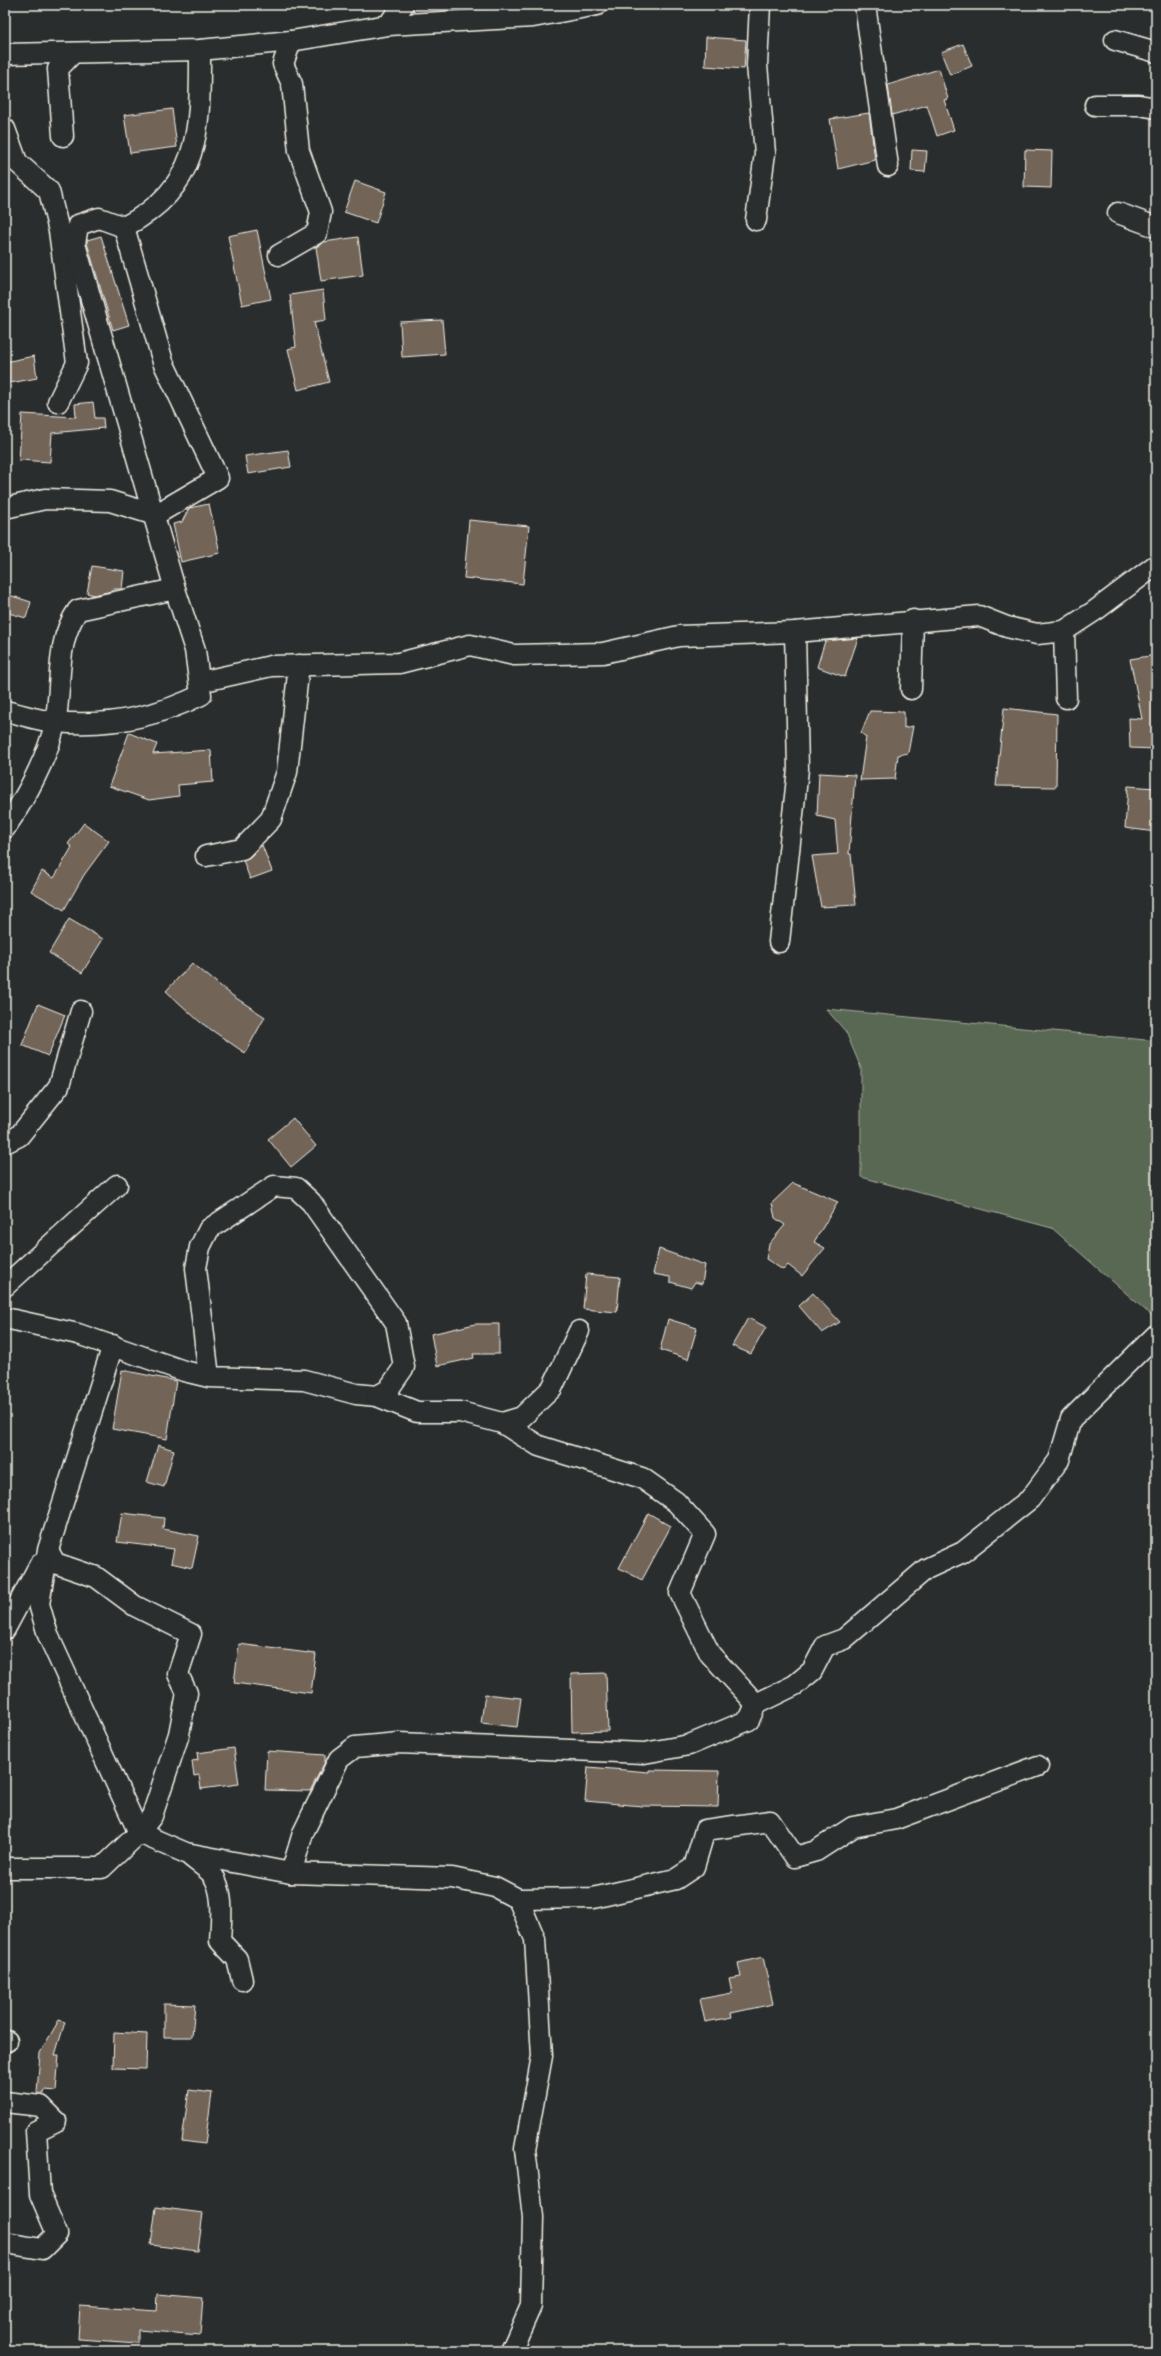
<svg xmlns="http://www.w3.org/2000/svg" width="1161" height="2356" viewBox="0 0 1161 2356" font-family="Delius,sans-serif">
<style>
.green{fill:#586852;stroke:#a6ac9d}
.building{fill:#726559;stroke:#f4f1e8}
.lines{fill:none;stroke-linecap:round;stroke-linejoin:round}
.minor-casing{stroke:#f4f1e8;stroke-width:23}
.minor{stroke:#2a2d2e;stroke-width:20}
</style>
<rect width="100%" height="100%" fill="#2a2d2e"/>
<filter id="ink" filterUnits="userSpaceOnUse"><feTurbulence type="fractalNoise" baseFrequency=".025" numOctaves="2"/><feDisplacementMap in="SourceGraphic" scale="8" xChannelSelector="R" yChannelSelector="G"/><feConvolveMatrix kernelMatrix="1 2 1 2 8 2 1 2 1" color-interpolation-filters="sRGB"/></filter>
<g filter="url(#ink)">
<polygon class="green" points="826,1009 1156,1041 1156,1340 1152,1316 1052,1228 861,1177 861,1068 846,1032"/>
<g class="building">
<polygon points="706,37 746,40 744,69 705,66"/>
<polygon points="963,44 972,66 950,75 941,52"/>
<polygon points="939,69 948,99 944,100 954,130 937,136 927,105 892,115 888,85"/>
<polygon points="172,109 177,147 130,153 124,115"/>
<polygon points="869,113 875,160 838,169 830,119"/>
<polygon points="912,150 927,151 925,172 911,171"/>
<polygon points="1025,150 1052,151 1051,188 1024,187"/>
<polygon points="355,181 386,192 376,223 344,212"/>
<polygon points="257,230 271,299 242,305 228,236"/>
<polygon points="101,236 129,325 113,330 87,243 87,240"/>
<polygon points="358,237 363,275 321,281 316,247 324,242"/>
<polygon points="323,290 326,320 314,322 329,382 298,390 288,349 296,347 290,295"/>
<polygon points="442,320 445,354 402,357 400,322"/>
<polygon points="34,356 37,378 5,384 5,362"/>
<polygon points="93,402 95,418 103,418 104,428 52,433 50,462 19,460 22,414 76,417 75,404"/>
<polygon points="288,450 291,467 248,474 245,456"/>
<polygon points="209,504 220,553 181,562 173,524 182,522 189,508"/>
<polygon points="469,520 529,526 523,584 464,578"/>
<polygon points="92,566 124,571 122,589 113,589 112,591 94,595 87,593"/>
<polygon points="9,595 31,602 26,618 5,612"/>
<polygon points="858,638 845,677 817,667 825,641"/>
<polygon points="1156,655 1156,749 1130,748 1129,718 1142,719 1130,659"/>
<polygon points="1004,708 1057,714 1056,787 996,786"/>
<polygon points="870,711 904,712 904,728 913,726 908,753 898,755 895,779 860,780 866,737 861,733"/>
<polygon points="129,733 157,744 153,754 211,750 213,782 178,785 179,796 149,800 109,786"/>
<polygon points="819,773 855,775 849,854 851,854 856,905 821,907 812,856 838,854 835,820 817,816"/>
<polygon points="1128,786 1156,788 1156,832 1125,828"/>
<polygon points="84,823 109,841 84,875 64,910 31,891 42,871 54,878 72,847 68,844"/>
<polygon points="262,845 272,871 250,879 243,860 250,857"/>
<polygon points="69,919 103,939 82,973 49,953"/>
<polygon points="192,963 233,996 265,1017 245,1053 200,1022 166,991"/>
<polygon points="38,1004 65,1015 48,1056 22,1045"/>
<polygon points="293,1118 316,1146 291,1167 268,1139"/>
<polygon points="793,1183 838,1202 814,1242 825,1248 802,1276 788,1265 783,1270 766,1259 769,1244 785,1225 775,1218 772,1203"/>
<polygon points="659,1249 705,1265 702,1284 695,1282 691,1288 670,1282 670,1277 653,1274"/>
<polygon points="586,1274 620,1277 617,1312 583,1309"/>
<polygon points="813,1293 840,1322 822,1333 799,1306"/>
<polygon points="748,1318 766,1327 751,1354 732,1346"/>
<polygon points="668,1319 697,1328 688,1359 660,1350"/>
<polygon points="475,1324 499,1324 499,1354 473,1354 474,1358 437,1366 431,1334"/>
<polygon points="122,1370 176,1381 167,1439 112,1429"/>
<polygon points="158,1445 174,1450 164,1487 147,1482"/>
<polygon points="122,1513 164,1518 163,1529 199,1536 192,1568 171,1563 174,1549 117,1542"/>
<polygon points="648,1513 671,1526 642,1580 619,1568"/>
<polygon points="239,1644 316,1654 311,1693 234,1683"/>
<polygon points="606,1673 608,1731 572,1732 571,1674"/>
<polygon points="485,1694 521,1698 517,1727 481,1723"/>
<polygon points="234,1748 239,1784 201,1789 199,1775 194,1776 192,1761 198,1760 197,1753"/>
<polygon points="267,1751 325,1755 325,1762 310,1791 265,1790"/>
<polygon points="588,1767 649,1772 649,1770 719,1771 718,1807 642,1806 585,1801"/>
<polygon points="763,1957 773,2004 731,2013 732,2017 705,2022 700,1999 732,1993 729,1979 741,1977 738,1963"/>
<polygon points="164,2004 195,2005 192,2037 164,2037"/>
<polygon points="59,2020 65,2022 55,2055 59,2055 56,2091 45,2090 44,2094 37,2093 40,2053"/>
<polygon points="114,2032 147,2034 146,2069 113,2068"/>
<polygon points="189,2090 212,2093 205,2144 182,2141"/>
<polygon points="156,2207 203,2213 198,2251 151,2245"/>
<polygon points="158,2294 203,2298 200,2335 138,2330 138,2343 78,2339 80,2306 157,2311"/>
</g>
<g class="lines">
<defs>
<g id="minor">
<polyline points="865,5 888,166"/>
<polyline points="388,25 403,5"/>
<polyline points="1115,40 1156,52"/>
<polyline points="5,54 200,50 291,41 388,25 533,17 597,5"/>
<polyline points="1095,105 1139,105 1156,108"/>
<polyline points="5,129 17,162 49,191 59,231 77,363 58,402"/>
<polyline points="63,136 58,69 73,53"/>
<polyline points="1118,213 1156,227"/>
<polyline points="756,220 765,153 757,65 760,5"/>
<polyline points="279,255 317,233 321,212 299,151 292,84 283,64 291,41"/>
<polyline points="5,508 45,499 110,501 155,515 218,478 163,362 124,227"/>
<polyline points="1064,631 1066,698"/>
<polyline points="200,682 271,666 399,663 470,645 514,655 603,653 679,636 795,632 979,616 1007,627 1037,634 1064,631 1096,610 1156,565"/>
<polyline points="911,689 913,620"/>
<path d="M5 711C21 714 39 721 56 722 107 727 154 718 201 695L195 650 175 589 75 244 78 225 99 218 124 227C202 186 200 129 200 50"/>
<path d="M5 828C25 799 48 757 55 723 63 684 54 644 78 610L175 589"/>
<polyline points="206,856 242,849 271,819 287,772 299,665"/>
<polyline points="779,942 798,769 795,632"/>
<polyline points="5,1143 19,1136 59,1086 81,1011"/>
<polyline points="5,1286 117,1185"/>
<polyline points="5,1318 78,1334 184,1371 209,1377 304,1380 356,1394 377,1396 388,1390 404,1367 396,1323 311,1202 296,1188 274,1186 209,1229 200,1247 196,1268 209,1377"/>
<polyline points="377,1396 417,1412 460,1412 502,1423 539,1446 642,1478 676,1502 705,1534 680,1593 710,1654 756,1704 795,1685 812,1671 825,1646 844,1639 926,1569 963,1552 1030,1499 1059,1460 1071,1419 1156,1335"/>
<polyline points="502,1423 522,1417 552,1388 579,1331"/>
<polyline points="48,1550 55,1563 96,1577 135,1606 191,1634 178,1674 187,1693 179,1734 152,1816 139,1833 48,1635 39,1604 48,1550 113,1345"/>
<polyline points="5,1629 40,1564"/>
<path d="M188 1854C195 1861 206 1867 212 1874 225 1891 221 1921 220 1941L237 1959 242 1980"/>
<polyline points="5,1868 102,1868 139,1833 186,1853 291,1873 452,1878 495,1887 518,1899 593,1898 676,1879 694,1867 705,1830 770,1821 795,1857 816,1851 853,1827 896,1819 1038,1766"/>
<polyline points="291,1873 303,1833 339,1759 355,1747 399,1743 644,1753 689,1745 749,1720 756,1704"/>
<polyline points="5,2041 7,2041"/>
<polyline points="5,2102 41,2106 56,2121 36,2131 40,2194 57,2234 42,2249 5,2243"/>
<polyline points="511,2351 531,2306 533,2217 525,2149 542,2056 535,1939 518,1899"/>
</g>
</defs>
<use href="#minor" class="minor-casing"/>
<use href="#minor" class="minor"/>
</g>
</g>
<rect width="1161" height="2356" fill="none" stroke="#2a2d2e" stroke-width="20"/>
<rect x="10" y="10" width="1141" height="2336" fill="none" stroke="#f4f1e8" stroke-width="1.5" filter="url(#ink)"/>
</svg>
